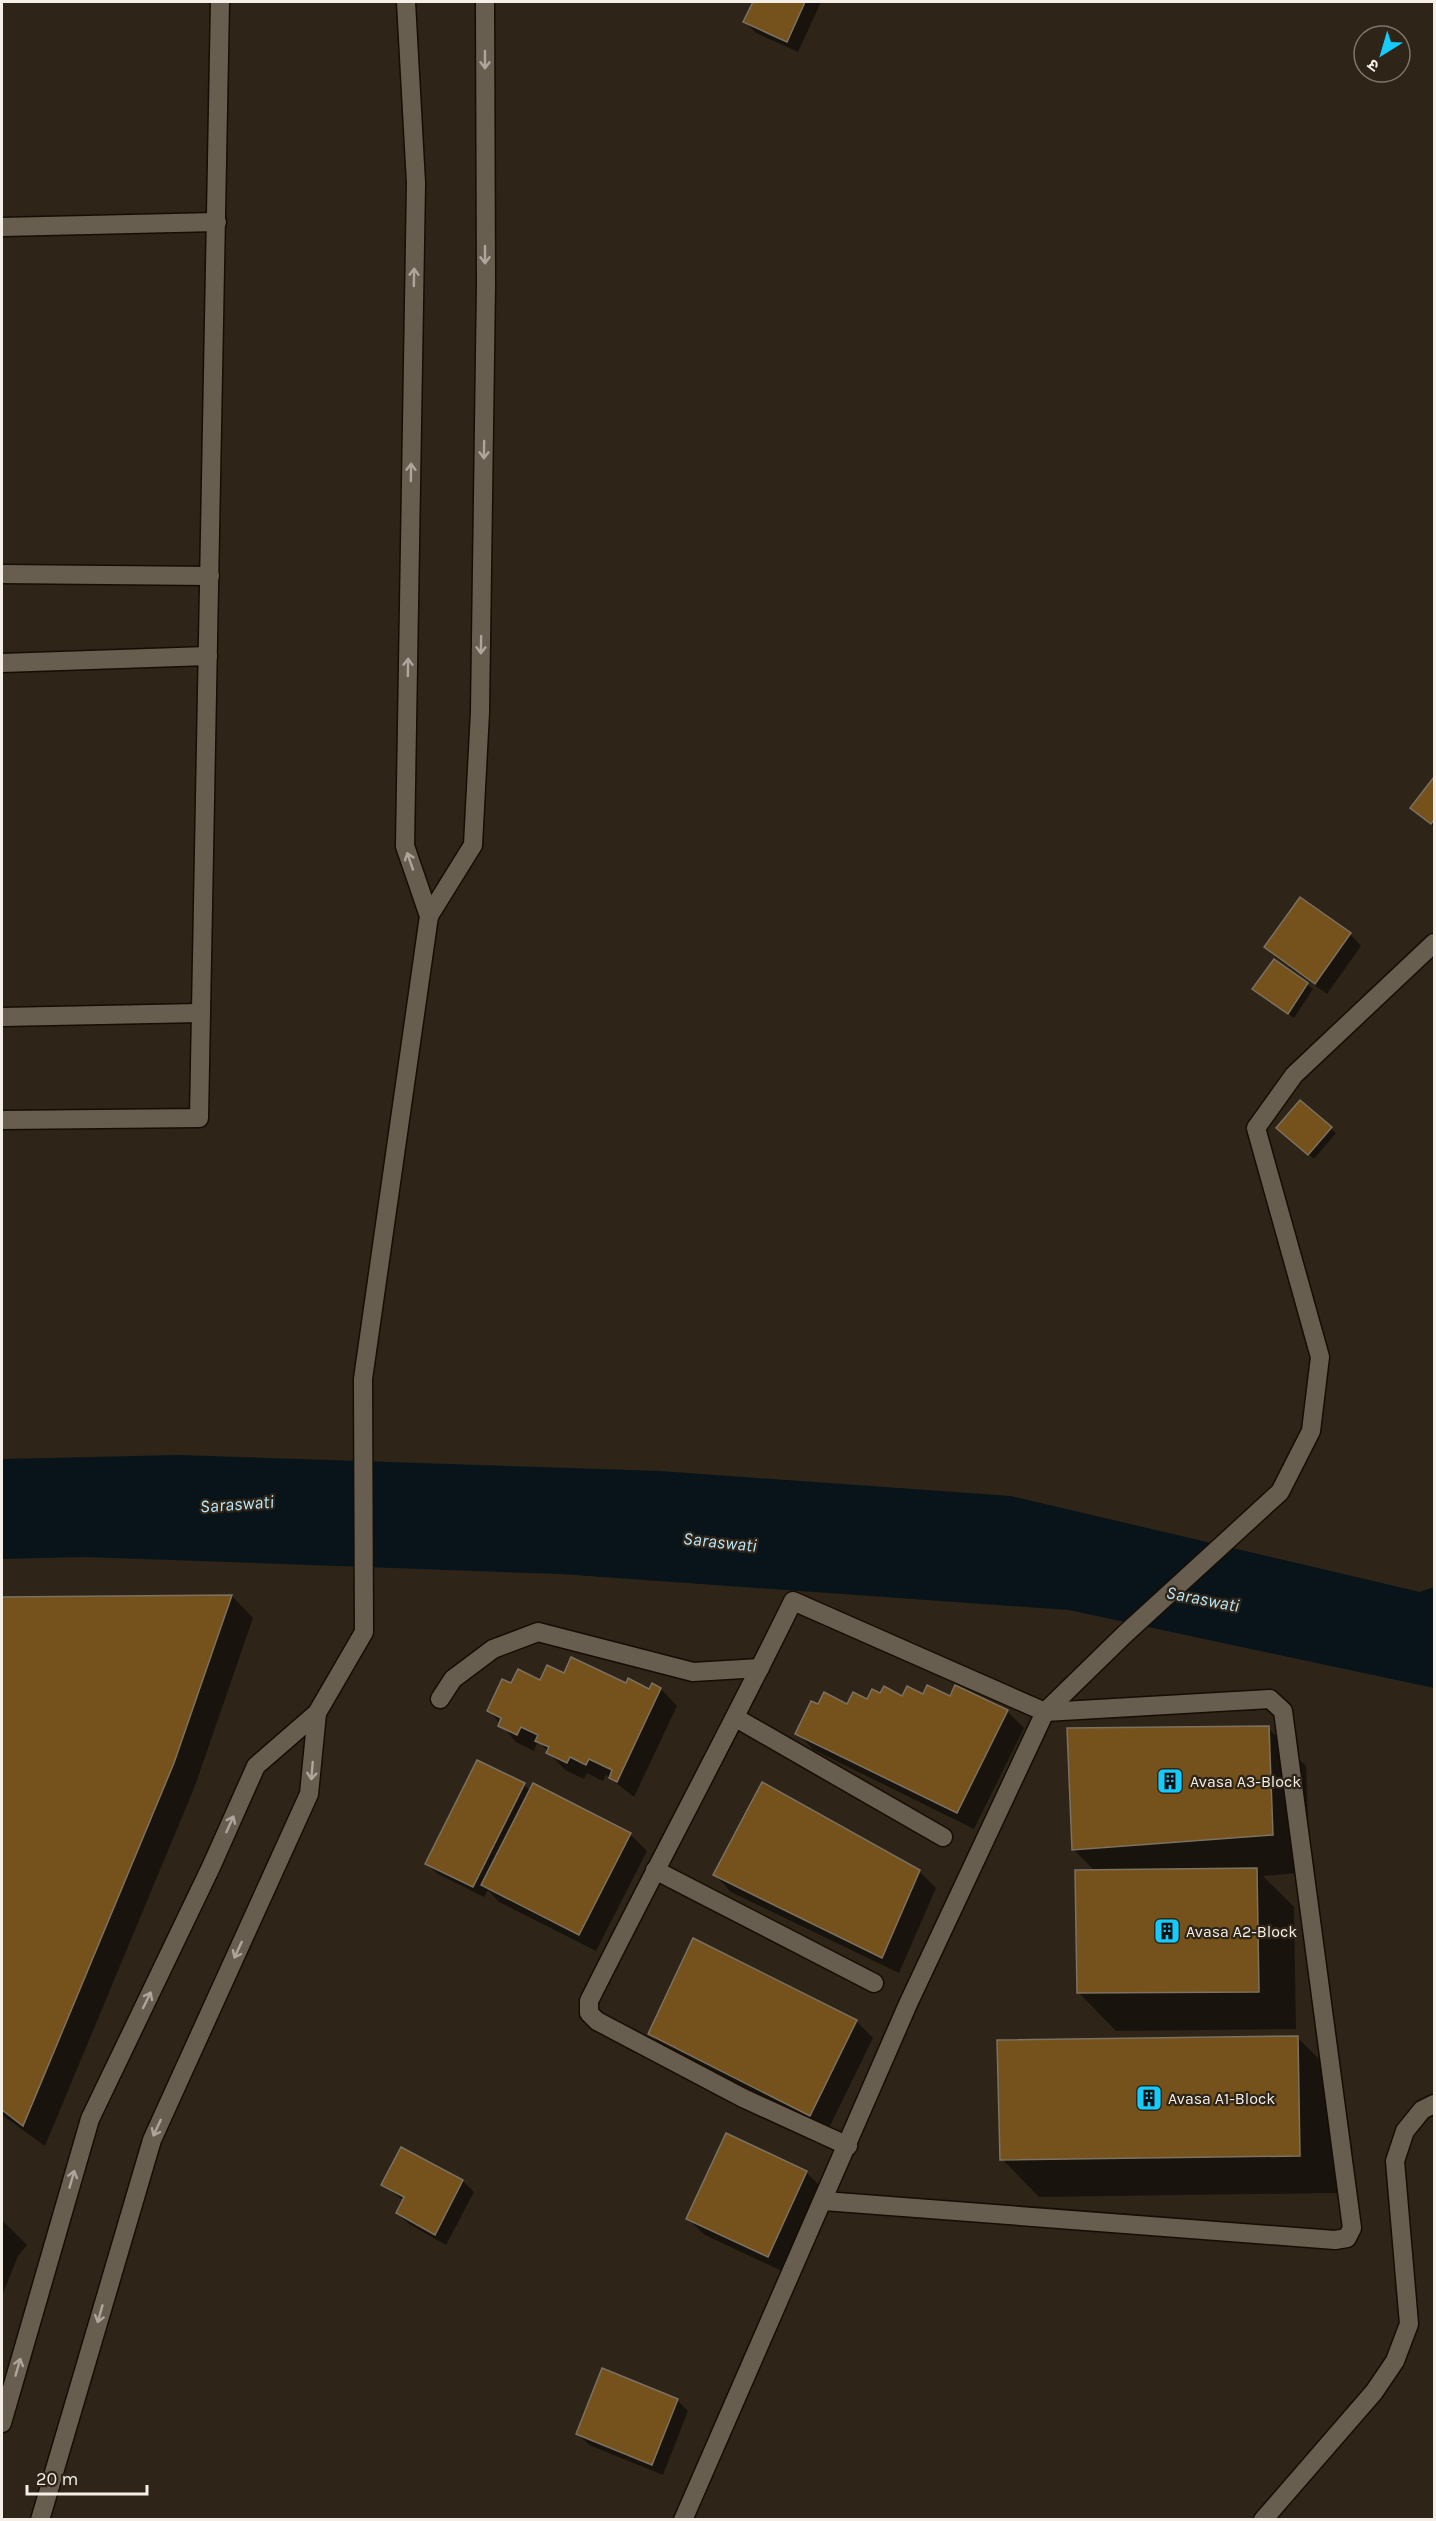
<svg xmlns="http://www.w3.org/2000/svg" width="1436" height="2521" viewBox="0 0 1436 2521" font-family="Karla,'Noto Sans Devanagari',sans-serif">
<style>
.water{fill:#081419}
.shadow{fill:#0007}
.building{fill:#75521b;stroke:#7c7162;stroke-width:1.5}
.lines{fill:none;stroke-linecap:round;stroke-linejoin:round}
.minor-casing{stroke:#160e04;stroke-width:21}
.minor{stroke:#685e50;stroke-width:18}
.oneway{stroke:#aea69c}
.labels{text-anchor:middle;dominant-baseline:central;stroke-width:4.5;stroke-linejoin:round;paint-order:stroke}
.poi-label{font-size:16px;fill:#f5efe7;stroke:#2e2518;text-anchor:start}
.water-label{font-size:18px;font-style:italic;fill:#b9e7fa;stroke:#2e2518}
</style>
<rect width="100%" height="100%" fill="#2e2518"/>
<polygon class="water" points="178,1455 660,1471 1011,1496 1420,1592 1434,1587 1434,1688 1069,1610 560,1574 85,1557 2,1559 2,1459"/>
<g class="shadow">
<polygon points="755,2 821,2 798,52 756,33 745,22"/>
<polygon points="1434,779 1434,827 1412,808"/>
<polygon points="1300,899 1350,934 1361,946 1327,994 1277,958 1266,947"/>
<polygon points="1274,961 1313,989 1294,1018 1254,989"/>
<polygon points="1330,1128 1336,1133 1314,1159 1283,1133"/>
<polygon points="232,1596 253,1618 195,1786 45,2146 2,2115 2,1599"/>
<polygon points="565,1675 650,1690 661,1689 677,1706 634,1797 606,1775 603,1781 587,1773 584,1779 565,1770 541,1744 537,1743 534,1751 516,1742 489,1711 512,1685 541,1682"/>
<polygon points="881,1695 950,1698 1007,1711 1024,1728 974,1829 814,1750 797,1733 819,1706 848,1706"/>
<polygon points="1268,1728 1306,1766 1310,1872 1263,1876 1294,1907 1296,2029 1116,2031 1079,1993 1095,1871 1073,1849"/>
<polygon points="763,1784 920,1872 936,1888 899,1973 731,1892 715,1875"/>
<polygon points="524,1785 531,1791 534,1785 630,1834 647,1851 596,1951 499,1902 488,1890 484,1897 438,1874 426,1863"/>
<polygon points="856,2021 873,2038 827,2132 666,2051 650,2034"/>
<polygon points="1297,2037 1335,2075 1337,2193 1039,2197 1002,2159"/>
<polygon points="727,2135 806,2172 823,2189 784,2272 705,2235 688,2219"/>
<polygon points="401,2149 463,2181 474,2192 446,2245 409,2224 397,2213 404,2201 383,2185"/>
<polygon points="2,2220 27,2245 18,2256 2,2296"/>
<polygon points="677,2400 688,2411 663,2475 589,2445 578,2434"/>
</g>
<g class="building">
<polygon points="753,2 805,2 787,42 743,22"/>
<polygon points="1434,777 1434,820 1431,824 1410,808"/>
<polygon points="1300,897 1351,933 1315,984 1264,947"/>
<polygon points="1274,959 1308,983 1288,1014 1252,989"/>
<polygon points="1300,1100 1332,1127 1308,1155 1276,1128"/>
<polygon points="232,1595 174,1763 23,2126 2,2110 2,1597"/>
<polygon points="571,1657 626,1683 628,1678 649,1689 652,1683 661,1688 617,1782 609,1778 612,1770 589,1759 586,1765 570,1757 567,1763 546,1753 549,1747 535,1741 538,1735 521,1727 517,1735 498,1726 501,1718 487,1711 502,1679 511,1683 518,1669 540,1680 547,1665 564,1673"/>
<polygon points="927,1685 950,1696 955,1685 1008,1710 957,1813 795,1734 811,1701 818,1704 824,1692 847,1704 853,1692 867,1699 872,1689 880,1693 884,1686 902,1696 907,1686 923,1694"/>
<polygon points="1269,1726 1273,1835 1072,1850 1067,1728"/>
<polygon points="477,1760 525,1783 473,1887 425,1864"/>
<polygon points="762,1782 920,1870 882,1958 713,1875"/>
<polygon points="533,1783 631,1833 579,1935 481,1885"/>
<polygon points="1257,1868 1259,1992 1077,1993 1075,1870"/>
<polygon points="693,1938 857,2020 810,2116 648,2034"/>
<polygon points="1298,2036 1300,2156 1000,2160 997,2040"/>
<polygon points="726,2133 807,2171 768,2257 686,2219"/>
<polygon points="401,2147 463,2180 435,2235 396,2213 404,2197 381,2185"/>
<polygon points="602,2368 678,2399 652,2465 576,2434"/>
</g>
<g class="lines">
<defs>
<g id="minor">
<polyline points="406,2 416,183 405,846 429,916"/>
<polyline points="2,227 217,222"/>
<polyline points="2,574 210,576"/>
<polyline points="2,663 208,656"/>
<polyline points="2,1017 200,1013"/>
<polyline points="2,1120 199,1118 220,2"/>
<polyline points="440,1699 453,1679 493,1649 538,1632 693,1672 760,1668"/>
<polyline points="736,1718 943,1837"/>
<polyline points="655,1870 874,1983"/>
<path d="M824 2201 1335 2240 1347 2238 1352 2228 1283 1711 1270 1699 1045 1712 793 1601C727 1736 656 1867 589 2001V2013L597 2021 743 2098 848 2146"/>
<polyline points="2,2423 90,2119 211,1867 256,1766 317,1713 364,1632 363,1379 429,916 473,845 480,712 486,284 485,2"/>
<polyline points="40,2520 152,2140 309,1794 317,1713"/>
<polyline points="683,2520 908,2004 1045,1712 1125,1634 1280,1492 1311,1431 1320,1357 1256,1128 1294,1075 1434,943"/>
<polyline points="1263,2520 1374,2392 1395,2361 1409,2324 1395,2161 1405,2131 1422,2110 1434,2104"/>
</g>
</defs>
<use href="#minor" class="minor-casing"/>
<use href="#minor" class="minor"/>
</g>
<defs><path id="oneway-shaft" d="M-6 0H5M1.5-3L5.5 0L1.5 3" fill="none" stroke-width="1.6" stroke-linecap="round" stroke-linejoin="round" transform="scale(1.5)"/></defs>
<g class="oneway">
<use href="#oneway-shaft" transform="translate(485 60) rotate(90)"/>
<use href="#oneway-shaft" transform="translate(485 255) rotate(90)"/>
<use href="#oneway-shaft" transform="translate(414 277) rotate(-89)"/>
<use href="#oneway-shaft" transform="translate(484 450) rotate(91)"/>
<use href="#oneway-shaft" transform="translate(411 472) rotate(-89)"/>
<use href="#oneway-shaft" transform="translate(481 645) rotate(91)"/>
<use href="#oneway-shaft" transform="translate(408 667) rotate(-89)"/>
<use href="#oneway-shaft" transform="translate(410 861) rotate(-109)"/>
<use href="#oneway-shaft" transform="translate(312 1771) rotate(95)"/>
<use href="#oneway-shaft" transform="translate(230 1824) rotate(-66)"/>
<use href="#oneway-shaft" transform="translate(238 1950) rotate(115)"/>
<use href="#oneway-shaft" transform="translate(147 2000) rotate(-64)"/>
<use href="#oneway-shaft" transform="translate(157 2128) rotate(115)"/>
<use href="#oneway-shaft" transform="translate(72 2179) rotate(-74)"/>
<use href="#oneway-shaft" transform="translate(100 2314) rotate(106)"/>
<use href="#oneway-shaft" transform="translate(18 2367) rotate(-74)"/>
</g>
<defs>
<symbol id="building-square" viewBox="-11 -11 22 22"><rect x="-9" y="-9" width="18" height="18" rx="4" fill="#16cafb" stroke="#2e2518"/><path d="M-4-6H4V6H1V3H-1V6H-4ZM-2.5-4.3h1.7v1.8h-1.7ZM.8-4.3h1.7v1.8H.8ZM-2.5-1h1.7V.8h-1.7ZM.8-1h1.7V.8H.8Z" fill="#111"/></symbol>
</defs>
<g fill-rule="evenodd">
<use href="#building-square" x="1155" y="1766" width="30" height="30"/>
<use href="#building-square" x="1152" y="1916" width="30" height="30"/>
<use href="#building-square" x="1134" y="2083" width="30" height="30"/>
</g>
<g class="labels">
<g class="poi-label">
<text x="1190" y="1781">Avasa A3-Block</text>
<text x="1186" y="1931">Avasa A2-Block</text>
<text x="1168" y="2098">Avasa A1-Block</text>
</g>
<g class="water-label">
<text transform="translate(237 1504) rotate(-4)">Saraswati</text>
<text transform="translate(720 1542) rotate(6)">Saraswati</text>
<text transform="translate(1203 1599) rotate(11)">Saraswati</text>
</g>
</g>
<rect width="1436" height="2521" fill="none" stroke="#f5efe7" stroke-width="6"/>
<g transform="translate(1382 54) rotate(217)"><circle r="28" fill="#2e2518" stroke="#7e766b" stroke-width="1.5"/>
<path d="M0-4.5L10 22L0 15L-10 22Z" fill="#16cafb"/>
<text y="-9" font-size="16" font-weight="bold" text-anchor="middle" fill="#f5efe7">उ</text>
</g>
<path d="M27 2485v9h120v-9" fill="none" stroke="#f5efe7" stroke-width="3"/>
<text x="36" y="2485" font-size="18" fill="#f5efe7" stroke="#2e2518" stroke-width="4.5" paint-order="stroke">20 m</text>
</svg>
